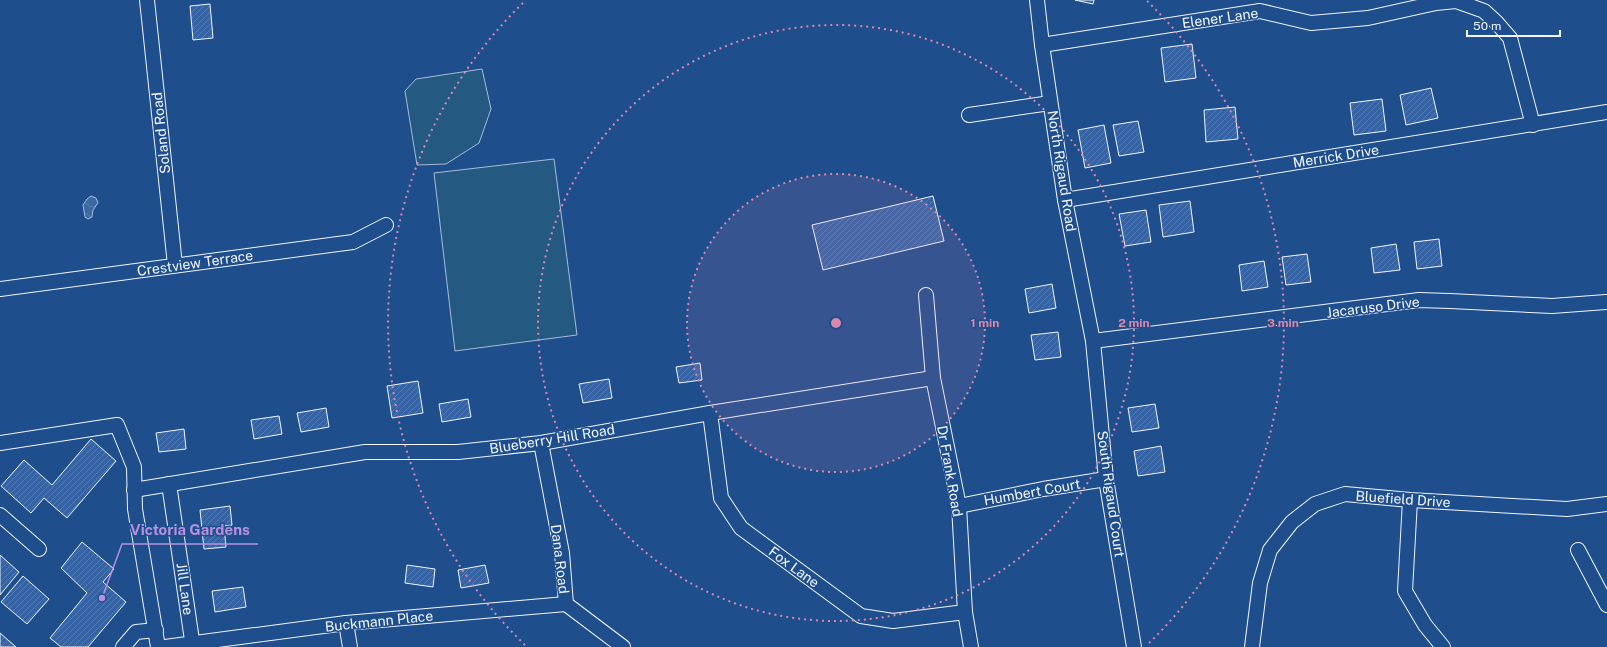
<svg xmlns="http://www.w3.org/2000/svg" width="1607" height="647" viewBox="0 0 1607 647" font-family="'Public Sans',sans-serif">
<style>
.pitch{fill:#245a82;stroke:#a8bbd7}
.water{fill:url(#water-waves);stroke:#a8bbd7}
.building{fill:url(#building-hatch);stroke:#f2f6ff}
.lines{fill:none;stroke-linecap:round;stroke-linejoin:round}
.minor-casing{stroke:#f2f6ff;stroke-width:16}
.minor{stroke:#1f4e8c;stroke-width:14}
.ring{fill:none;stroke:#da87ad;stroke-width:2;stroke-dasharray:2 4}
.labels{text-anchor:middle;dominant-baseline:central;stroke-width:3;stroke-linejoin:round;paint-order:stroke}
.street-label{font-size:14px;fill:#f2f6ff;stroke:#1f4e8c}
.centre{fill:#da87ad;stroke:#1f4e8c;stroke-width:2}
.ring-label{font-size:12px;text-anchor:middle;font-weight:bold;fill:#da87ad;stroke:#1f4e8c;stroke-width:3;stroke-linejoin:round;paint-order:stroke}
.leader{fill:none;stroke:#b691df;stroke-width:1.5}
.callout-dot{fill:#b691df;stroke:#1f4e8c;stroke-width:1.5}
.callout-label{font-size:15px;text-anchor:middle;font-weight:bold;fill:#b691df;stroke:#1f4e8c;stroke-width:3;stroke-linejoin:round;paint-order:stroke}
</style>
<defs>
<pattern id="water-waves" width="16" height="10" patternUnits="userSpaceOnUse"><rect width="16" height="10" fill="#3b69a3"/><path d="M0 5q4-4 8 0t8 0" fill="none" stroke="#587fb1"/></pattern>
<pattern id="building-hatch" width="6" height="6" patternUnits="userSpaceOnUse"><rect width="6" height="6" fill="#3563a3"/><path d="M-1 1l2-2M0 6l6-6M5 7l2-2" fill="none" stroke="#537ab1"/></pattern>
</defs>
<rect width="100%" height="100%" fill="#1f4e8c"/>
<g class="pitch">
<polygon points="482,69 491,109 479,143 446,164 417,165 405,91 416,79"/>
<polygon points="554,159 577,335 455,351 434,173"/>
</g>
<polygon class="water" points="91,196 96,198 98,203 93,210 92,217 88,219 85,217 83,205 87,199"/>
<g class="building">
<polygon points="1075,0 1094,0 1093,4"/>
<polygon points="210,4 213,38 193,40 190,6"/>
<polygon points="1192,44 1196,78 1165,82 1161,48"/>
<polygon points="1431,88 1438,118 1406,125 1400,95"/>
<polygon points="1382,99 1386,131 1354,135 1350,103"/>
<polygon points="1235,107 1238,139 1206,142 1204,110"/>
<polygon points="1138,121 1144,152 1119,156 1113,125"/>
<polygon points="1104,125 1111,163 1085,168 1078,130"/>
<polygon points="933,196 944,241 823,270 812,225"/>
<polygon points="1190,201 1194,232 1163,237 1159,205"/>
<polygon points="1146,210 1151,242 1125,246 1119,214"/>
<polygon points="1439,239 1442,266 1417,269 1414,242"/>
<polygon points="1396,244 1400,270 1374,273 1371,248"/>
<polygon points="1307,254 1311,282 1286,285 1282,257"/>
<polygon points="1264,261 1268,287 1242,291 1239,265"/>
<polygon points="1052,284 1056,308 1029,313 1025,289"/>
<polygon points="1058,332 1061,357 1035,360 1031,335"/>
<polygon points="700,363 702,380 679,383 676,367"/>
<polygon points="609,379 612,398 583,403 579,384"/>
<polygon points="418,381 423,413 392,418 387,386"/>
<polygon points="468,399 471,417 442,422 439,404"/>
<polygon points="1155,404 1159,428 1132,432 1128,408"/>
<polygon points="326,408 329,427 301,432 297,413"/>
<polygon points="279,416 282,434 254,439 251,420"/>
<polygon points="184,429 186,449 159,452 156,433"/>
<polygon points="91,439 116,461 67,518 44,498 31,513 1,486 24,460 52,485"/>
<polygon points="1161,446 1165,472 1138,476 1134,451"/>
<polygon points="230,506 232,525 224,526 226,547 204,549 200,510"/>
<polygon points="82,542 114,569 103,582 126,602 88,647 61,647 50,638 87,593 61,568"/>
<polygon points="0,555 19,572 0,595"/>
<polygon points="407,565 435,569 433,587 405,583"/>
<polygon points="485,565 489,583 461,588 458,570"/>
<polygon points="23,576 49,599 27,624 1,602"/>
<polygon points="243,587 246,607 215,612 212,591"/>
<polygon points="0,633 16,647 0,647"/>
</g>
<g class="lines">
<defs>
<g id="minor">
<polyline points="147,0 175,265"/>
<polyline points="1037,0 1042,45 1065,200 1093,341 1106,479 1134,647"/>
<polyline points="1042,45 1260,11 1311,23 1368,18 1436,3 1456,1 1484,11 1497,23 1510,38 1533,125"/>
<polyline points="969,115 1050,103"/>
<polyline points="1065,200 1607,112"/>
<polyline points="0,289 353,242 386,225"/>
<polyline points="926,295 933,378 959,506 965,612 971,647"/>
<polyline points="1093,341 1419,300 1450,301 1552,306 1606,302"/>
<polyline points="710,413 721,498 741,528 861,616 893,621 965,612"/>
<polyline points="0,443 117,425 134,467 135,509 158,647"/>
<polyline points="541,443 562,553 566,604 623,647"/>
<polyline points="169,484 193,647"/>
<polyline points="134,490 365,452 458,452 541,443 710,413 933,378"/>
<polyline points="1410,500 1405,591 1425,625 1443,647"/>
<polyline points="959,506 1043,489 1106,479"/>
<polyline points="0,515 39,549"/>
<polyline points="1578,550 1607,605"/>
<polyline points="346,623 350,647"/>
<polyline points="123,647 136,632 156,630"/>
<polyline points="165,647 346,623 566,604"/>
<polyline points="1252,647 1260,583 1270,550 1292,522 1315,504 1345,494 1410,500 1567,509 1607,504"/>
</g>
</defs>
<use href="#minor" class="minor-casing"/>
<use href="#minor" class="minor"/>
</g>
<circle cx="836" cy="323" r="149" fill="#da87ad" fill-opacity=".12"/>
<g class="ring">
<circle cx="836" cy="323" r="149"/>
<circle cx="836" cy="323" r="298"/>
<path d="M525 645A447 447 0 0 1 525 1M1147 1A447 447 0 0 1 1147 645"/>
</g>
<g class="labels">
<g class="street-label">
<text transform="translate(1220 18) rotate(-8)">Elener Lane</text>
<text transform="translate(161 133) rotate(-96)">Soland Road</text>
<text transform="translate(1336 156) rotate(-9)">Merrick Drive</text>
<text transform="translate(1062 171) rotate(81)">North Rigaud Road</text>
<text transform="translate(195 263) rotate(-8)">Crestview Terrace</text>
<text transform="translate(1373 307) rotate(-7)">Jacaruso Drive</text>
<text transform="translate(552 439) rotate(-9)">Blueberry Hill Road</text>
<text transform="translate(950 471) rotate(80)">Dr Frank Road</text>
<text transform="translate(1032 492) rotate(-10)">Humbert Court</text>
<text transform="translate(1111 494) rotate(82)">South Rigaud Court</text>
<text transform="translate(1403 499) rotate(4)">Bluefield Drive</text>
<text transform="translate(560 559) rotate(83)">Dana Road</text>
<text transform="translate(794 567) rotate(36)">Fox Lane</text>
<text transform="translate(185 589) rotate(82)">Jill Lane</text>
<text transform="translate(379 621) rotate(-6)">Buckmann Place</text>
</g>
</g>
<circle cx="836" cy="323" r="6" class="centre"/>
<g class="ring-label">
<text x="985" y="327">1 min</text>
<text x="1134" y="327">2 min</text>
<text x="1283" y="327">3 min</text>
</g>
<path class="leader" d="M102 598L122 544H258"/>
<circle class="callout-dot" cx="102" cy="598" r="4"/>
<g class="callout-label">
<text x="190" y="535">Victoria Gardens</text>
</g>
<path d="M1467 30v6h93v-6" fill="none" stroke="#f2f6ff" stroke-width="2"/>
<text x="1473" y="30" font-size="12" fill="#f2f6ff" stroke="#1f4e8c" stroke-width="3" paint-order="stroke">50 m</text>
</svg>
